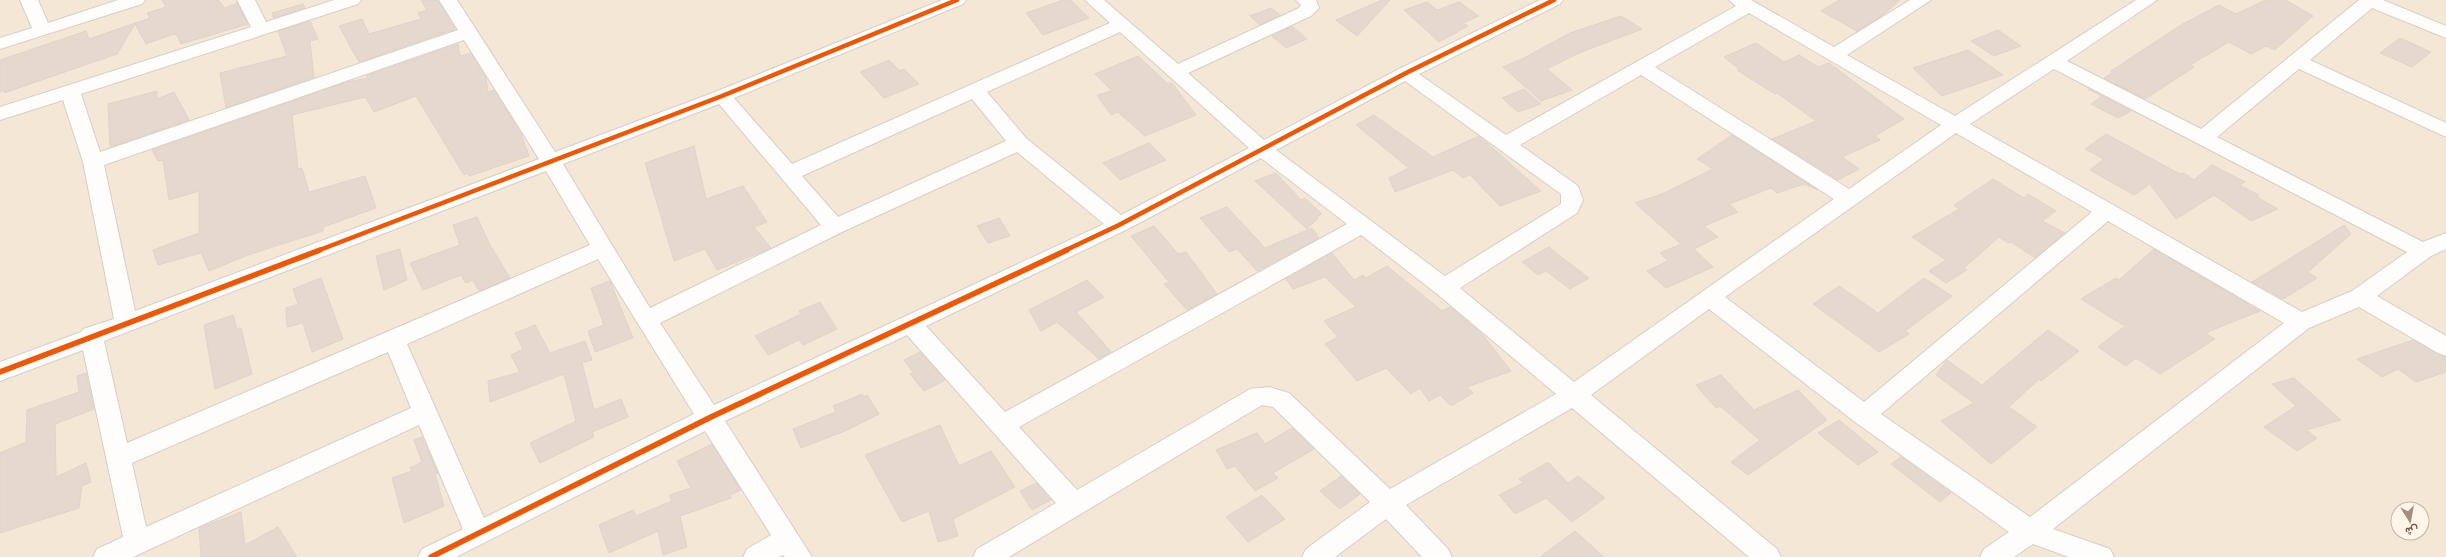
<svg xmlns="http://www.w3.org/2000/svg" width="2446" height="557" viewBox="0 0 2446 557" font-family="Jost,Vazirmatn,sans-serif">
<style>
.residential{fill:#f4e7d6;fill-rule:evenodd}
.building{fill:#e4d8cf;stroke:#e1d3c9}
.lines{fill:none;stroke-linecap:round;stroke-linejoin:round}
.minor-casing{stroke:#d9cec5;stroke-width:2}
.minor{fill:#fefdfb;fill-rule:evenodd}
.cycleway-far1-casing{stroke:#fff6e9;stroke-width:6}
.cycleway-casing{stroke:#fff6e9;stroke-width:8}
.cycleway-far1{stroke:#e8590c;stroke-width:4.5}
.cycleway{stroke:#e8590c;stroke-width:5.5}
</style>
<rect width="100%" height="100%" fill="#f8f1e7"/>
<path class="residential" d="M0 0H2446V557H0ZM2398 509H2422V533H2398Z"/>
<g class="building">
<polygon points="162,0 218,0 225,8 237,3 248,24 181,44 177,35 174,34 146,44 135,24 117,54 4,93 4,90 0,92 0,60 86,31 89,39 150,18 147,13 166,7"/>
<polygon points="421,0 438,0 455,29 359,62 339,26 362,19 369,34 421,19 418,13 427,10"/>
<polygon points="1063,0 1071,0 1089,18 1043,35 1026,13"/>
<polygon points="1382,0 1390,0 1357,36 1336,20"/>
<polygon points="1839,0 1900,0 1882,16 1857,31 1821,11"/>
<polygon points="2266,0 2286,0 2313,16 2275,50 2266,46 2251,54 2229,42 2190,65 2194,67 2145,99 2104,78 2113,72 2111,71 2181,25 2219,5 2236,14"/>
<polygon points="1427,2 1437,10 1459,2 1479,16 1463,23 1468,26 1439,42 1404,10"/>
<polygon points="303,4 305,8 274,18 272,13"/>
<polygon points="1271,8 1280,15 1260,25 1250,16"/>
<polygon points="1621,16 1642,29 1579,53 1547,69 1572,90 1541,101 1503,67 1524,58 1570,33"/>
<polygon points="310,21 318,39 310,41 314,77 226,108 220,73 287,56 278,31"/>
<polygon points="1292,26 1307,39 1286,48 1272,36"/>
<polygon points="1998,30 2021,46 1994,56 1971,41"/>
<polygon points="2400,38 2431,52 2412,67 2380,53"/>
<polygon points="1756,43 1784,62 1799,55 1818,67 1829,63 1904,119 1875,136 1880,140 1842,157 1859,169 1838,180 1772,139 1816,121 1777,93 1775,94 1737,70 1739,69 1724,57"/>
<polygon points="458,44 460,56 471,53 486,77 488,92 494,90 521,134 529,156 469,176 468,173 464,175 416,96 374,112 365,97 292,115 298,169 302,168 309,192 365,176 376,208 323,227 323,231 248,255 209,271 201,253 158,265 153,250 199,233 199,191 169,200 163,160 158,161 152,150 347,82 368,78 366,76"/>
<polygon points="1968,50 2003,75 1942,96 1913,68"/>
<polygon points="1138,56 1168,84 1172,83 1196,115 1145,136 1118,112 1111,115 1097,95 1112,91 1095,74"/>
<polygon points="889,60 900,71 904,69 919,84 884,98 860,72"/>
<polygon points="1524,89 1541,104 1518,112 1502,98"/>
<polygon points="2088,89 2089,89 2131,111 2118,118 2091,104 2102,96"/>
<polygon points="157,91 157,99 174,92 189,120 110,147 108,104"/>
<polygon points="1374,115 1433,157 1479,136 1541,191 1500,206 1470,175 1463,178 1453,170 1395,192 1389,178 1409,168 1356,125"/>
<polygon points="2106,134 2180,174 2184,173 2194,180 2212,165 2245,182 2239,185 2259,195 2257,197 2278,209 2251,221 2214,195 2176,219 2150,184 2134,195 2090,170 2104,159 2085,149"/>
<polygon points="1732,135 1818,190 1804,184 1777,193 1771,188 1729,204 1738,212 1704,226 1718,237 1694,249 1713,267 1666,288 1647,271 1668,261 1660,253 1681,244 1635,203 1662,194 1713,169 1697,159"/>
<polygon points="1149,143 1166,160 1120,180 1103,163"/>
<polygon points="694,146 706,199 743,186 767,222 754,227 771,248 717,270 705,249 674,261 645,163"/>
<polygon points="1276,173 1301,200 1305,198 1322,214 1316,217 1318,218 1307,229 1255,181"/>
<polygon points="1993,179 2024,198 2028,194 2056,211 2042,221 2065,233 2035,258 2011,242 2008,243 1999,237 1964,268 1967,270 1946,283 1929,271 1946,260 1912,237 1959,209 1954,205"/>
<polygon points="1227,207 1265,248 1312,228 1319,238 1257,271 1237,249 1229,252 1200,218"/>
<polygon points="477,217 490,245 510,278 479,291 473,280 466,283 461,275 423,290 410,263 460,245 453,225"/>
<polygon points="999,218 1010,236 988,243 977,226"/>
<polygon points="2344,225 2351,234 2308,272 2317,278 2283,299 2252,282"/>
<polygon points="1154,226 1178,254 1186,252 1217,294 1187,310 1164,284 1169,282 1131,236"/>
<polygon points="1549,247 1560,256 1589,278 1570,289 1546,271 1538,275 1522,262"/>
<polygon points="400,249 407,280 384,290 376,256"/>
<polygon points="2154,249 2260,311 2205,333 2215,339 2160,374 2136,358 2126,366 2098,347 2125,326 2081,299 2116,278 2119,280"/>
<polygon points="1332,253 1354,280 1363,275 1366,278 1387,266 1442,311 1450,307 1482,334 1511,371 1467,387 1473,393 1451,406 1440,395 1429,401 1420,388 1411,394 1386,368 1357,381 1325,344 1338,337 1324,321 1356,307 1325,277 1293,289 1286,279"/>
<polygon points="321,278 343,339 312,352 303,323 287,327 286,308 298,304 293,289"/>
<polygon points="1924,278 1952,296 1905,331 1909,334 1879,352 1813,304 1839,286 1878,313"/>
<polygon points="1087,280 1104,297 1076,312 1111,352 1099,359 1057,322 1041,331 1029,310"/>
<polygon points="610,281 633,338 595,352 588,331 604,325 591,288"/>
<polygon points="820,302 837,329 803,345 799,340 768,355 755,336 801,314 799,311"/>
<polygon points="233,315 237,329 241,328 252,374 215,389 204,325"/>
<polygon points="535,325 550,353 585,341 592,360 582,363 594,410 621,399 628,417 592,432 594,437 540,463 530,443 576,421 564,374 490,402 488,381 520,372 511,355 523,349 515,333"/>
<polygon points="2048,330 2079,351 2041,381 2039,379 2009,407 2037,427 1991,464 1941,421 1974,403 1936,375 1947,360 1982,385"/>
<polygon points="2413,340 2446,357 2446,372 2416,382 2398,369 2382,377 2357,359"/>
<polygon points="920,352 945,380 924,391 910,374 913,372 904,360"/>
<polygon points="86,373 94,409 55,424 56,477 86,463 91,482 82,486 79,508 0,533 0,453 26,442 27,410 79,392 77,376"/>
<polygon points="1721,375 1754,410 1798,390 1827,420 1748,475 1731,462 1760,440 1720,406 1716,408 1696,385"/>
<polygon points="2294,378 2341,420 2306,430 2317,438 2297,451 2264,427 2296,406 2272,384"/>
<polygon points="862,394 864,397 867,395 879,414 845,431 801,448 793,429 836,412 833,406"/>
<polygon points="1839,420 1878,452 1858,465 1818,433"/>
<polygon points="940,425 959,466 991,451 1015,487 953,519 958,536 938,542 929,511 902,522 865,455"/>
<polygon points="1292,428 1314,449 1273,473 1278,478 1255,491 1235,466 1227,469 1216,450 1257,433 1265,444"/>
<polygon points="422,437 438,473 435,474 444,506 404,523 392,478 412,471 410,468 422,462 414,440"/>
<polygon points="712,444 741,490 730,495 731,498 680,516 687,547 663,555 658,531 609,553 599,525 633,510 636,516 672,501 670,495 691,488 677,461"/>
<polygon points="1901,457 1951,493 1940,502 1891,464"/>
<polygon points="1548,462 1568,483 1578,476 1605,498 1572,522 1546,498 1515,514 1499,495 1523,483 1519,479"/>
<polygon points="1341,476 1360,494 1340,509 1320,491"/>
<polygon points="1036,483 1051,500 1032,510 1020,491"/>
<polygon points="1262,495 1285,519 1248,542 1226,517"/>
<polygon points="241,512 245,545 278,527 297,557 201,557 199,528"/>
<polygon points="1575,531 1604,557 1540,557"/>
</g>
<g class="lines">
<defs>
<g id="minor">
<polygon points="20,0 38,0 48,23 118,0 145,0 142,4 0,49 0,38 32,28"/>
<path d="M237 0H255L266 22 334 0H361L358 4 81 94 100 152 458 30 439 0H457L555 152 715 92 942 0H966L963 4 734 98 792 164 1110 23 1085 0H1104L1178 64 1299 8 1301 5 1296 0H1316L1319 8 1311 16 1188 73 1264 140 1399 69 1540 0H1563L1560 4 1419 74 1506 135 1736 6 1729 0H1751L1834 47 1910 0H1931L1847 55 1955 116 2136 0H2157L2067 61 2201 129 2359 0H2383L2446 26V38L2372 8 2310 60 2446 123V137L2299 69 2217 137 2423 242 2446 233V249L2431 256 2377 296 2446 336V356L2438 353 2359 307 2309 328 2053 529 2110 549 2114 557H2069L2033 544 2014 557H1980L1984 549 2009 532 1855 422 1709 309 1591 395 1777 549 1781 557H1749L1572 408 1406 505 1448 549 1452 557H1422L1386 519 1335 557H1302L1306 549 1370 502 1273 407 1262 405 1009 557H973L977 549 1056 503 907 335 725 421 812 557H785L783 555 779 557H743L747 549 771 535 705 431 456 557H418L422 549 463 529 419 425 133 557H93L97 549 123 537 83 350 0 381V362L81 332 83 329 114 319 83 162 63 100 0 120V107L251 27ZM1749 13 1941 125 1849 189 1655 67ZM1120 32 1249 148 1121 215 1026 138 987 92ZM464 40 539 159 135 311 104 165ZM2054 69 2407 252 2352 291 2302 312 1970 124ZM1641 75 1834 199 1574 382 1460 288 1577 213 1583 200 1578 186 1520 145ZM1405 81 1561 194V204L1445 276 1276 150ZM972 99 1006 141 838 217 802 176ZM719 104 821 225 650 308 563 164ZM1956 133 2092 212 1864 402 1725 297ZM1017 152 1104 224 714 405 660 323 842 232ZM1261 158 1347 224 1005 412 926 326 1126 230ZM546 171 590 245 127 443 104 341ZM2108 221 2284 323 2030 517 1881 414ZM1361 235 1436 293 1556 394 1390 489 1289 393 1269 387 1250 389 1077 490 1019 427ZM598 259 694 414 484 518 407 344ZM388 352 411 408 146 527 132 463Z"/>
</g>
</defs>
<use href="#minor" class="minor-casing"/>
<use href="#minor" class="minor"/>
<defs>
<g id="cycleway-far1">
<polyline points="317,251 722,96 957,0"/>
<polyline points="1064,251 1119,225 1406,73 1554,0"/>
</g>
<g id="cycleway">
<polyline points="0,372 320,250"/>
<polyline points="431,557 711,417 1067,250"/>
</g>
</defs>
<use href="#cycleway-far1" class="cycleway-far1-casing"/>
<use href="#cycleway" class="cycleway-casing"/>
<use href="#cycleway-far1" class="cycleway-far1"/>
<use href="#cycleway" class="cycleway"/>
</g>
<g transform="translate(2410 521) rotate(169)"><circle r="19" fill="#fff6e9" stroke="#c9b6a7"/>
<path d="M0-3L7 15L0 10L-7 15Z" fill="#a58c7e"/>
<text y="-6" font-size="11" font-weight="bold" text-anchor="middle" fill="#785645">ش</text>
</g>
</svg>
